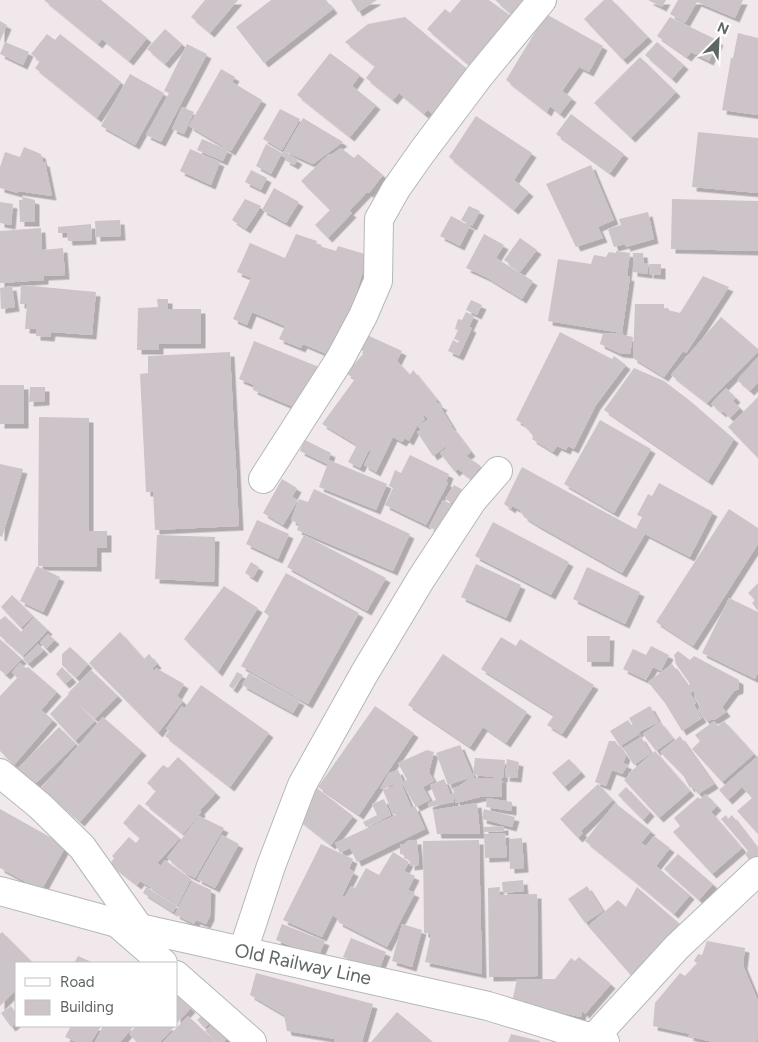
<svg xmlns="http://www.w3.org/2000/svg" width="758" height="1042" viewBox="0 0 758 1042" font-family="Figtree,sans-serif">
<style>
.building{fill:#ccc4c8;filter:url(#shadow)}
.lines{fill:none;stroke-linecap:round;stroke-linejoin:round}
.street-casing{stroke:#b3b9b5;stroke-width:30}
.secondary-casing{stroke:#b2bab5;stroke-width:30}
.street{stroke:#fff;stroke-width:28}
.secondary{stroke:#fff;stroke-width:28}
.labels{text-anchor:middle;dominant-baseline:central;stroke-width:4;stroke-linejoin:round;paint-order:stroke}
.street-label{font-size:19px;fill:#5f6762;stroke:#fff}
</style>
<defs>
<filter id="shadow"><feDropShadow dx="4.5" dy="4.5" stdDeviation="0" flood-color="#0004"/></filter>
</defs>
<rect width="100%" height="100%" fill="#f1e8ec"/>
<g class="building">
<polygon points="44,0 101,0 147,38 129,61 102,39 98,44"/>
<polygon points="205,0 238,0 210,33 191,17"/>
<polygon points="271,0 326,0 333,9 264,63 236,27"/>
<polygon points="351,0 377,0 358,12"/>
<polygon points="461,0 489,0 511,16 477,72 427,29 445,9 450,13"/>
<polygon points="495,0 523,0 511,14"/>
<polygon points="604,0 612,0 648,37 623,60 584,19"/>
<polygon points="648,0 666,0 662,7"/>
<polygon points="678,0 743,0 735,18 697,2 685,23 670,14"/>
<polygon points="546,14 603,46 589,72 579,67 562,91 572,98 560,114 550,106 547,112 506,80"/>
<polygon points="405,17 472,73 436,117 428,110 424,114 399,93 393,100 366,78 375,66 345,42 368,24"/>
<polygon points="670,17 719,41 709,61 691,52 687,57 657,36"/>
<polygon points="0,21 7,25 0,41"/>
<polygon points="165,29 182,44 165,64 147,49"/>
<polygon points="738,33 758,38 758,115 722,110 731,58 733,58"/>
<polygon points="47,34 55,40 60,34 121,82 97,118 35,68 40,61 31,54"/>
<polygon points="5,42 29,52 23,65 0,54"/>
<polygon points="657,42 684,65 672,79 645,55"/>
<polygon points="187,44 207,54 161,142 146,135 169,93 164,91"/>
<polygon points="330,53 360,75 352,86 376,105 350,137 297,95"/>
<polygon points="640,57 676,92 631,138 594,103"/>
<polygon points="221,69 235,77 232,82 262,100 231,151 189,126"/>
<polygon points="130,74 164,93 135,145 101,126"/>
<polygon points="182,107 194,112 184,134 172,129"/>
<polygon points="280,109 300,119 282,150 263,139"/>
<polygon points="571,114 624,154 610,173 556,134"/>
<polygon points="476,116 532,153 514,180 529,192 514,210 449,157"/>
<polygon points="303,118 343,142 313,164 284,151"/>
<polygon points="698,132 758,138 758,193 692,187"/>
<polygon points="202,139 228,150 223,161 197,150"/>
<polygon points="266,144 282,153 284,151 298,160 294,165 285,160 286,158 281,155 271,174 256,166"/>
<polygon points="24,147 41,154 43,162 45,162 52,196 18,191 18,193 0,188 0,167 5,152 20,157"/>
<polygon points="341,148 354,158 358,154 383,175 369,193 367,192 349,211 352,213 328,238 315,225 330,210 301,181 329,154 331,155"/>
<polygon points="190,149 220,162 211,185 180,171"/>
<polygon points="591,165 614,220 598,227 603,238 576,247 546,184"/>
<polygon points="251,170 267,178 261,190 245,182"/>
<polygon points="274,188 299,202 286,223 262,210"/>
<polygon points="23,197 35,200 35,222 20,222 19,200 22,200"/>
<polygon points="245,199 261,206 246,229 232,220"/>
<polygon points="672,199 758,201 758,251 671,249"/>
<polygon points="0,202 13,204 11,225 0,223"/>
<polygon points="469,206 480,211 472,226 461,220"/>
<polygon points="648,212 654,239 626,247 625,244 614,247 608,229 621,225 619,219"/>
<polygon points="451,216 470,226 460,246 440,236"/>
<polygon points="120,220 121,236 96,237 95,221"/>
<polygon points="91,224 92,240 68,241 67,233 58,233 58,227"/>
<polygon points="41,228 42,250 63,248 65,275 44,276 44,280 0,283 0,231"/>
<polygon points="296,234 317,241 316,245 336,251 338,246 368,255 336,358 303,344 301,348 279,339 285,326 252,312 247,325 233,319 251,278 237,272 250,243 285,258"/>
<polygon points="484,234 504,245 496,258 533,281 522,299 486,277 466,268"/>
<polygon points="520,238 537,250 520,272 504,260"/>
<polygon points="616,251 630,253 627,276 630,277 622,333 548,321 558,259 591,264 594,255 606,257 609,252 616,253"/>
<polygon points="633,253 643,253 644,263 648,263 648,274 633,272"/>
<polygon points="649,264 661,264 661,275 649,274"/>
<polygon points="703,276 729,287 694,341 686,353 683,351 664,377 633,358 635,304 664,304 664,309 680,313"/>
<polygon points="21,285 96,292 92,335 51,332 50,337 36,336 36,329 25,329 27,304 20,304"/>
<polygon points="12,286 15,307 1,309 0,288"/>
<polygon points="157,299 168,299 168,309 201,309 201,344 159,344 159,350 137,350 138,308 158,307"/>
<polygon points="471,300 482,305 477,315 466,310"/>
<polygon points="466,312 474,316 469,327 472,328 459,356 448,351 453,340 458,343 459,341 454,339 458,330 455,329 458,319 462,320"/>
<polygon points="721,317 758,349 758,352 707,403 671,375"/>
<polygon points="560,332 612,359 614,356 626,365 596,405 574,449 568,446 566,450 557,446 553,452 532,439 533,436 523,424 516,420"/>
<polygon points="603,333 624,334 624,335 633,337 630,354 619,353 600,344"/>
<polygon points="365,334 402,351 397,361 410,375 413,370 437,400 423,417 425,419 417,426 409,441 405,438 402,442 393,437 376,472 364,465 371,451 369,450 360,468 348,462 357,445 322,424 355,379 346,373 365,352 358,349"/>
<polygon points="254,341 319,367 296,408 253,390 254,385 239,379"/>
<polygon points="230,352 239,526 155,530 153,492 146,492 140,374 148,373 148,356"/>
<polygon points="758,357 758,382 750,391 737,380"/>
<polygon points="634,368 664,381 689,400 734,439 708,481 604,410"/>
<rect x="0" y="385" width="24" height="39"/>
<polygon points="30,387 45,387 45,401 29,402"/>
<polygon points="726,388 736,398 733,401 740,408 730,418 723,411 722,413 711,404"/>
<polygon points="758,397 758,458 728,427"/>
<polygon points="436,402 443,406 441,408 452,426 434,439 438,437 445,447 433,456 417,432 421,430 418,426 429,419 425,416"/>
<polygon points="39,417 89,418 89,531 107,531 107,548 97,548 97,567 38,566"/>
<polygon points="600,420 651,449 614,513 564,484"/>
<polygon points="452,427 471,452 466,456 481,466 471,479 458,469 455,472 440,453 447,448 438,437"/>
<polygon points="305,440 331,453 327,464 300,451"/>
<polygon points="410,455 449,474 446,482 448,483 426,525 385,505 393,488 389,486 395,470 401,473"/>
<polygon points="329,460 387,484 376,510 319,487"/>
<polygon points="0,464 23,469 2,537 0,536"/>
<polygon points="522,467 636,529 642,517 637,515 648,494 652,496 659,483 713,512 690,557 645,534 622,573 537,525 524,517 520,510 512,506 511,509 504,504"/>
<polygon points="282,479 297,488 292,497 298,500 283,525 263,513"/>
<polygon points="454,485 470,494 461,508 445,499"/>
<polygon points="314,489 410,534 393,571 297,530 299,524 291,520 299,499 308,502"/>
<polygon points="443,500 457,507 443,533 429,527"/>
<polygon points="729,509 758,528 758,544 693,646 656,622"/>
<polygon points="257,520 289,534 278,559 246,544"/>
<polygon points="493,522 569,562 551,595 475,556"/>
<polygon points="157,535 215,537 214,582 155,579"/>
<polygon points="304,535 386,578 367,611 287,567"/>
<polygon points="251,562 259,567 253,578 245,573"/>
<polygon points="476,564 521,585 506,618 461,597"/>
<polygon points="37,566 60,577 43,612 20,601"/>
<polygon points="587,567 640,592 625,624 573,599"/>
<polygon points="286,573 359,613 308,704 241,666 269,616 264,612"/>
<polygon points="758,583 758,611 752,603 755,600 748,593"/>
<polygon points="224,586 258,608 218,672 184,639"/>
<polygon points="12,595 33,616 21,628 1,607"/>
<polygon points="729,598 758,612 758,672 755,679 702,653"/>
<polygon points="5,616 21,632 34,617 48,630 23,656 0,636 0,620"/>
<polygon points="120,632 144,659 149,654 157,664 152,668 155,671 156,668 184,684 177,696 183,701 158,733 89,663"/>
<polygon points="48,634 55,640 46,649 40,643"/>
<polygon points="587,636 610,636 609,662 587,662"/>
<polygon points="501,637 516,646 520,639 594,685 562,734 547,725 554,715 481,669"/>
<polygon points="0,639 22,659 6,675 0,670"/>
<polygon points="38,644 44,650 28,664 23,659"/>
<polygon points="651,646 669,655 661,671 653,667 646,680 623,669 633,649 646,655"/>
<polygon points="70,647 88,664 76,678 62,665 62,654"/>
<polygon points="678,651 690,660 694,656 739,680 739,689 734,691 722,707 726,712 716,719 706,721 698,709 700,706 694,696 694,692 693,691 690,693 696,703 694,705 702,718 682,731 665,703 648,682 672,664 688,686 690,684 676,664 674,655"/>
<polygon points="443,654 527,712 506,743 483,727 470,747 408,705"/>
<polygon points="20,663 26,668 28,667 57,692 41,710 53,720 14,765 0,751 0,696 17,678 12,672"/>
<polygon points="62,667 72,678 65,684 56,674"/>
<polygon points="91,670 118,696 95,719 70,696 95,721 75,741 50,714 69,694 68,693"/>
<polygon points="237,672 243,675 233,689 229,686"/>
<polygon points="249,673 300,701 293,713 242,685"/>
<polygon points="201,685 269,733 230,787 165,736 169,731 166,729 182,706 184,709"/>
<polygon points="375,706 414,733 359,815 318,787"/>
<polygon points="650,706 659,722 637,733 629,718"/>
<polygon points="103,717 142,751 80,822 41,788"/>
<polygon points="628,720 638,735 620,746 610,731"/>
<polygon points="714,721 718,726 724,721 754,754 722,782 692,749 700,741 695,735"/>
<polygon points="660,722 673,739 656,751 643,734"/>
<polygon points="59,727 76,744 31,788 15,771"/>
<polygon points="680,736 714,784 698,794 692,786 690,788 683,775 660,752"/>
<polygon points="641,737 651,753 634,765 623,748"/>
<polygon points="609,741 615,741 626,756 623,763 628,765 622,774 612,770 606,786 595,782"/>
<polygon points="460,745 474,778 502,778 502,797 480,797 456,803 455,799 454,799 454,802 429,807 428,803 436,800 430,785 444,779 450,793 444,796 454,793 453,788 459,786 472,777 448,785 436,753"/>
<polygon points="427,750 434,752 429,772 434,781 423,787 430,800 416,807 402,783 407,780 398,763"/>
<polygon points="655,751 690,791 659,818 624,780 629,775 628,774"/>
<polygon points="758,756 758,834 737,811 752,798 742,787 728,800 719,790"/>
<polygon points="178,757 216,793 200,810 201,812 183,834 145,804 156,791 147,783 163,765 168,768"/>
<polygon points="475,758 505,760 503,778 473,775"/>
<polygon points="507,759 519,762 517,778 505,777"/>
<polygon points="569,759 581,772 564,787 552,773"/>
<polygon points="398,770 403,781 401,783 411,807 393,815 383,790 394,786 393,784 384,789 380,789 389,773"/>
<polygon points="598,784 613,800 581,831 583,833 578,838 560,819"/>
<polygon points="626,787 650,812 643,820 618,795"/>
<polygon points="317,788 353,816 331,845 294,816"/>
<polygon points="706,794 717,806 711,812 742,848 712,874 673,832 680,826 674,818 698,797 700,799"/>
<polygon points="487,798 512,802 512,811 486,807"/>
<polygon points="384,799 391,815 366,827 363,822 377,815 372,804"/>
<polygon points="477,803 480,834 437,834 433,810"/>
<polygon points="615,803 651,831 641,843 646,846 654,836 670,848 656,866 690,895 674,914 631,878 585,841"/>
<polygon points="139,804 180,838 157,863 160,865 146,885 140,881 137,885 110,864 114,858 112,856 129,837 136,843 140,838 123,823"/>
<polygon points="415,806 425,829 357,862 350,848 340,853 335,843"/>
<polygon points="0,809 66,846 42,889 35,886 35,887 0,868"/>
<polygon points="484,809 515,817 512,827 482,819"/>
<polygon points="726,815 728,819 732,815 758,849 758,857 751,862 745,854 748,851 721,819"/>
<polygon points="199,816 224,828 195,878 185,873 167,858"/>
<polygon points="504,826 504,831 484,832 484,827"/>
<polygon points="505,833 507,857 485,858 484,834"/>
<polygon points="222,835 239,844 215,888 197,879"/>
<polygon points="522,838 524,868 510,869 509,839"/>
<polygon points="409,840 417,840 419,865 410,866 410,862 412,864 410,861 402,854 400,854 400,844 403,845"/>
<polygon points="479,840 482,974 425,962 431,934 424,933 423,841"/>
<polygon points="321,844 353,859 349,869 354,872 322,937 283,920"/>
<polygon points="393,852 409,862 404,871 415,876 408,890 415,893 387,947 338,922 339,920 333,915 343,896 345,897 351,886 355,888 366,868 379,875"/>
<polygon points="678,854 713,884 699,900 664,869"/>
<polygon points="165,860 191,879 178,905 147,885"/>
<polygon points="523,880 524,891 503,893 502,882"/>
<polygon points="192,881 211,890 210,916 206,924 196,920 194,924 175,914"/>
<polygon points="587,886 603,911 585,923 568,899"/>
<polygon points="146,887 177,906 173,912 143,893"/>
<polygon points="500,887 499,895 537,894 538,976 489,977 488,888"/>
<polygon points="637,887 680,924 635,980 588,926 618,900 626,907"/>
<polygon points="282,924 325,941 318,957 276,940"/>
<polygon points="402,924 422,930 412,967 392,961"/>
<polygon points="2,932 33,963 16,963 16,990 0,1006 0,934"/>
<polygon points="351,938 386,952 378,972 343,957"/>
<polygon points="707,941 745,948 743,965 758,1001 757,1042 713,1042 688,1036 690,1034 653,1026 655,1003 680,973 685,976 697,963 694,961 698,954 702,955"/>
<polygon points="78,956 94,963 74,963"/>
<polygon points="579,957 611,984 585,1014 582,1011 581,1017 512,1002 517,979 555,979 571,958 575,961"/>
<polygon points="256,973 373,1004 362,1042 334,1042 335,1039 287,1031 284,1015 250,995"/>
<polygon points="176,995 191,1008 176,1024"/>
<polygon points="11,1006 16,1013 16,1023 11,1027 1,1013"/>
<polygon points="397,1012 433,1042 371,1042"/>
<polygon points="205,1013 212,1020 205,1028 197,1020"/>
<polygon points="188,1016 216,1042 163,1042"/>
<polygon points="214,1022 229,1037 224,1042 217,1042 205,1031"/>
<polygon points="71,1026 101,1026 91,1042 76,1042 65,1037"/>
<polygon points="103,1026 134,1026 120,1042 95,1042"/>
<polygon points="136,1026 175,1026 160,1042 137,1042 129,1034"/>
<polygon points="511,1034 540,1041 540,1042 508,1042"/>
</g>
<g class="lines">
<defs>
<g id="street">
<polyline points="263,479 340,359 363,316 378,281 379,219 396,189 422,152 480,75 542,0"/>
<polyline points="0,773 40,806 82,847 138,926"/>
<polyline points="117,923 163,963"/>
<polyline points="243,951 271,866 302,785 364,674 421,579 472,501 498,471"/>
<polyline points="176,975 252,1042"/>
<polyline points="590,1042 677,947 758,871"/>
</g>
<polyline id="secondary" points="0,891 117,923 488,1006 605,1042"/>
</defs>
<use href="#street" class="street-casing"/>
<use href="#secondary" class="secondary-casing"/>
<use href="#street" class="street"/>
<use href="#secondary" class="secondary"/>
</g>
<g class="labels">
<g class="street-label">
<text transform="translate(303 964) rotate(12)">Old Railway Line</text>
</g>
</g>
<rect x="15" y="962" width="162" height="65" fill="#ffffff" stroke="#bfc2c0"/>
<rect x="25" y="978" width="25" height="8" fill="#ffffff" stroke="#bfc2c0"/>
<text x="60" y="987" font-size="15" fill="#5f6762">Road</text>
<rect x="25" y="1000" width="25" height="15" fill="#ccc4c8" stroke="#bfc2c0"/>
<text x="60" y="1012" font-size="15" fill="#5f6762">Building</text>
<g transform="translate(718 40) rotate(24)" stroke="#ffffff" stroke-width="4" paint-order="stroke">
<path d="M0-4L9 19L0 12L-9 19Z" fill="#5f6762"/>
<text y="-8" font-size="14" font-weight="bold" text-anchor="middle" fill="#5f6762">N</text>
</g>
</svg>
